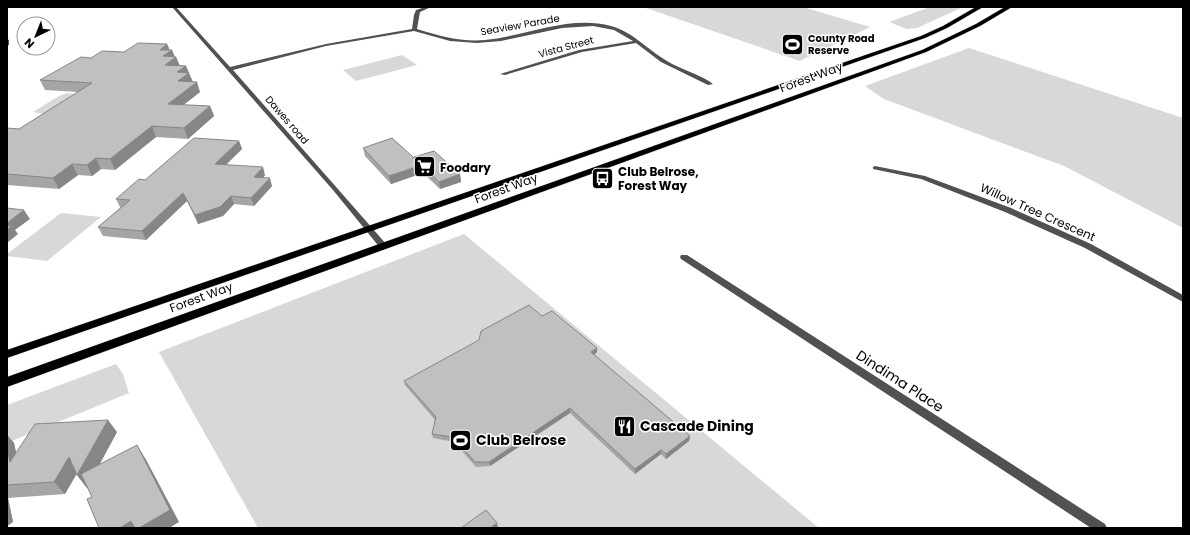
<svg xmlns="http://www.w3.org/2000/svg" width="1190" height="535" viewBox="0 0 1190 535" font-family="Poppins,sans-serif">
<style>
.green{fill:#d8d8d8}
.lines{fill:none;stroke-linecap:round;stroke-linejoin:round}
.primary-casing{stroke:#dbdbdb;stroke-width:1}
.minor{fill:#515151;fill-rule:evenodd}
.primary{fill:#000;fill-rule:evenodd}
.wall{fill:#a5a5a5}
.shaded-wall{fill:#868686}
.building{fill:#c0c0c0;stroke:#868686}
.labels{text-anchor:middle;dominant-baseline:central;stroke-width:3;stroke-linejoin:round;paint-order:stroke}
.far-street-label{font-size:10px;fill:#000;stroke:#fff}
.far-poi-label{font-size:10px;font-weight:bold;fill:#000;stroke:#fff;text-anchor:start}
.street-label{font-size:12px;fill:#000;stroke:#fff}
.poi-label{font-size:12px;font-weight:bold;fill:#000;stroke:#fff;text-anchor:start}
.near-street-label{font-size:14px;fill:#000;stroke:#fff}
.near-poi-label{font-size:14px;font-weight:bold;fill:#000;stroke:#fff;text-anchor:start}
</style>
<rect width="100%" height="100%" fill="#fff"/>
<g class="green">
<polygon points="643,7 803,7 870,27 800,61"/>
<polygon points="930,7 963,7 917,28 907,29 889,22"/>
<polygon points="969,48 1183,118 1183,228 1064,166 884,99 865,86"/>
<polygon points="402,55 417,65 356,81 343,70"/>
<polygon points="68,93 76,94 50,115 33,112 59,96"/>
<polygon points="61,213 101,217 47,261 7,256 7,254"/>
<polygon points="464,234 819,528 258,528 159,352"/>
<polygon points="116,364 123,374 129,393 7,443 7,405"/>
</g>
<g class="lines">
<defs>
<g id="primary">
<polygon points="976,7 983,7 947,28 925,38 7,358 7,350 921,36 943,26"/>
<polygon points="1005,7 1012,7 980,26 926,52 7,387 7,377 922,50 976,24"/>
</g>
</defs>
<use href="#primary" class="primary-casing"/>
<g class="minor">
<path d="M172 7H176L230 67 326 44 412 29 414 15 416 10 425 7H431L420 12 417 29C439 36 461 42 485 40 526 36 569 15 611 26 633 32 648 50 667 61 680 69 702 75 713 84L708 85 661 62 636 43 582 52 505 75 500 74 579 50 633 41 614 30 593 26 562 28 501 41 477 43 450 41 414 31 326 46 233 70 337 188 387 245 388 247 384 249H381L333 190Z"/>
<polygon points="7,39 9,40 9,45 7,46"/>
<polygon points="875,166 925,176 1011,208 1091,244 1183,295 1183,302 1085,248 1005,212 921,179 873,169 873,167"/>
<polygon points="681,255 687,255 1105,524 1107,528 1091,528 681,259 680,257"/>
</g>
<use href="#primary" class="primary"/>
</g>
<g class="wall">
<polygon points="167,44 170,50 172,50 175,57 176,57 179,65 186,66 192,82 200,92 183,105 210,106 214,116 188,139 156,137 115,170 101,169 92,176 78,175 59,189 7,185 7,128 19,129 78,92 45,90 40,80 91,58"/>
<polygon points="239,141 242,149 226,165 265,175 263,178 272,186 254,206 234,204 223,216 198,224 187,201 146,240 103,236 98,227 121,207 120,207 116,199 145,180"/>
<polygon points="363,148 414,158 460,174 461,182 440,189 423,173 391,184 365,156"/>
<polygon points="542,316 597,348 597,352 594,355 690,436 689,441 666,459 661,454 635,474 570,413 490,466 476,467 454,442 433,438 432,434 435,420 405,385 404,381"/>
<polygon points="117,432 99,464 145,458 179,522 92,497 87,487 87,488 76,474 65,494 8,498 13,522 7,526 7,435 14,443 16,452"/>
</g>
<g class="shaded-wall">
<polygon points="167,44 170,52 172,50 175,58 176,57 180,66 169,74 160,50"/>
<polygon points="186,66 189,73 193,82 178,81 177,72"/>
<polygon points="197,82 200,92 172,114 168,104"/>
<polygon points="210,106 214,116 188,139 184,128"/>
<polygon points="152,126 156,137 115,170 110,159"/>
<polygon points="239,141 242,149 218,172 215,164"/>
<polygon points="96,158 101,169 92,176 87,165"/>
<polygon points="72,164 78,175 59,189 53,178"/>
<polygon points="422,165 423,173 391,184 389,176"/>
<polygon points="263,167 265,175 257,185 254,177"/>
<polygon points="460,174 461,182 440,189 439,182"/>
<polygon points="270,178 272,186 254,206 251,198"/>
<polygon points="183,193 187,201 146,240 142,231"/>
<polygon points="231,196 234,204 223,216 198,224 195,215"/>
<polygon points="24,210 30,219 15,230 18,234 7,243 7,223"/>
<polygon points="597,348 597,352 591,357 591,352"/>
<polygon points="570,408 570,413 490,466 489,462"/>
<polygon points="108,420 117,432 87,488 77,475"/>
<polygon points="7,435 14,443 20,474 10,462 7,448"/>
<polygon points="690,436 689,441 666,459 666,454"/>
<polygon points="137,445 145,458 179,522 169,528 139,528"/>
<polygon points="661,450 661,454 635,474 635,469"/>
<polygon points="69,457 79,470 65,494 54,482"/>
<polygon points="7,497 8,498 13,522 7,526"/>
<polygon points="131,521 136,528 120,528"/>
<polygon points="497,523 498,527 496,528 490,528"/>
</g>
<g class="building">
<polygon points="138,43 167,44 160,50 172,50 163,56 176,57 165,65 186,66 177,72 189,73 178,81 197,82 168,104 210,106 184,128 152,126 110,159 96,158 87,165 72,164 53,178 7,174 7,128 19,129 92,83 40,80 81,57 91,58 102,51 124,52"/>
<polygon points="194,138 239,141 215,164 263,167 254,177 270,178 251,198 231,196 220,207 195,215 183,193 142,231 98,227 130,200 116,199 139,179 145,180"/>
<polygon points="392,138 422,165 389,176 363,148"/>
<polygon points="434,151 460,174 439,182 414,157"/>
<polygon points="7,208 24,210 7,223"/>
<polygon points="7,226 12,226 7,230"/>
<polygon points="529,305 542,316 552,311 597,348 591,352 690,436 666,454 661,450 635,469 570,408 489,462 475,462 453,437 432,434 436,417 404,381 479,340 481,331"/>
<polygon points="108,420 77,475 69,457 54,482 7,485 7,448 10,462 35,424"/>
<polygon points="137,445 170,510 139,528 135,528 131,521 120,528 99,528 87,499 92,497 81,474"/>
<polygon points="486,510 497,523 490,528 461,528"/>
</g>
<defs>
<symbol id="stadium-square" viewBox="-11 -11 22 22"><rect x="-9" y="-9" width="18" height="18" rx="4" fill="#000" stroke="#fff"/><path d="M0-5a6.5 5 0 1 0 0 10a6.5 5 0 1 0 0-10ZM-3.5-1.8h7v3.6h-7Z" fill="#fff"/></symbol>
<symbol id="supermarket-square" viewBox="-11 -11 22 22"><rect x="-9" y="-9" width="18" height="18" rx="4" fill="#000" stroke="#fff"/><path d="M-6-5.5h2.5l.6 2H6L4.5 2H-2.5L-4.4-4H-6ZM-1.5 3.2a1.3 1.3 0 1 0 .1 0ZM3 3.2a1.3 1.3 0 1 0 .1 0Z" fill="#fff"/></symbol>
<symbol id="bus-square" viewBox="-11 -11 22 22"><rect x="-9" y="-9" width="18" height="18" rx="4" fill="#000" stroke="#fff"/><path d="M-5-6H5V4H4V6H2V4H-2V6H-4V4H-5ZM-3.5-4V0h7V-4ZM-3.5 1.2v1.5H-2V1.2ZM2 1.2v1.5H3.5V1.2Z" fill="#fff"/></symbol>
<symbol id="restaurant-square" viewBox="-11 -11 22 22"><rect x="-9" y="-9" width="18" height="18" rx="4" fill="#000" stroke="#fff"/><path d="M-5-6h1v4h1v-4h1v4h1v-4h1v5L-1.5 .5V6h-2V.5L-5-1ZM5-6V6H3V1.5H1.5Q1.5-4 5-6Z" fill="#fff"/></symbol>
</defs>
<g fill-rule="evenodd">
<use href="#stadium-square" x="780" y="32" width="25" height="25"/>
<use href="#supermarket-square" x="412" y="154" width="25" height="25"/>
<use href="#bus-square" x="590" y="166" width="25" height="25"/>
<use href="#restaurant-square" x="612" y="414" width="25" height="25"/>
<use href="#stadium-square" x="448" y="428" width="25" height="25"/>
</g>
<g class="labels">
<g class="far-street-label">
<text transform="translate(520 25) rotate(-10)">Seaview Parade</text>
<text transform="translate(566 47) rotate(-15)">Vista Street</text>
<text transform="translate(287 120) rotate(49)">Dawes road</text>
</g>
<g class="far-poi-label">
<text x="808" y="38">County Road<tspan x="808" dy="12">Reserve</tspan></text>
</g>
<g class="street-label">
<text transform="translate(811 77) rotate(-20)">Forest Way</text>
<text transform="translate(506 188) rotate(-20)">Forest Way</text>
<text transform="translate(1038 212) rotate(24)">Willow Tree Crescent</text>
<text transform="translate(201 297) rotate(-20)">Forest Way</text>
</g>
<g class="poi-label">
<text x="440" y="167">Foodary</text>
<text x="618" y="171">Club Belrose,<tspan x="618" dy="14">Forest Way</tspan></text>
</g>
<g class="near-street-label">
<text transform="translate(900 381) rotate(33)">Dindima Place</text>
</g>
<g class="near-poi-label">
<text x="640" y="426">Cascade Dining</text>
<text x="476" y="440">Club Belrose</text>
</g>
</g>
<rect width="1190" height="535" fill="none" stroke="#000000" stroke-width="16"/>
<g transform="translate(36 36) rotate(223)"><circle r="19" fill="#ffffff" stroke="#999999"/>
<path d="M0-3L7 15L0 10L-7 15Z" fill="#000000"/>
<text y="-6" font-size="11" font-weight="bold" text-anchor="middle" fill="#000000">N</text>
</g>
</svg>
